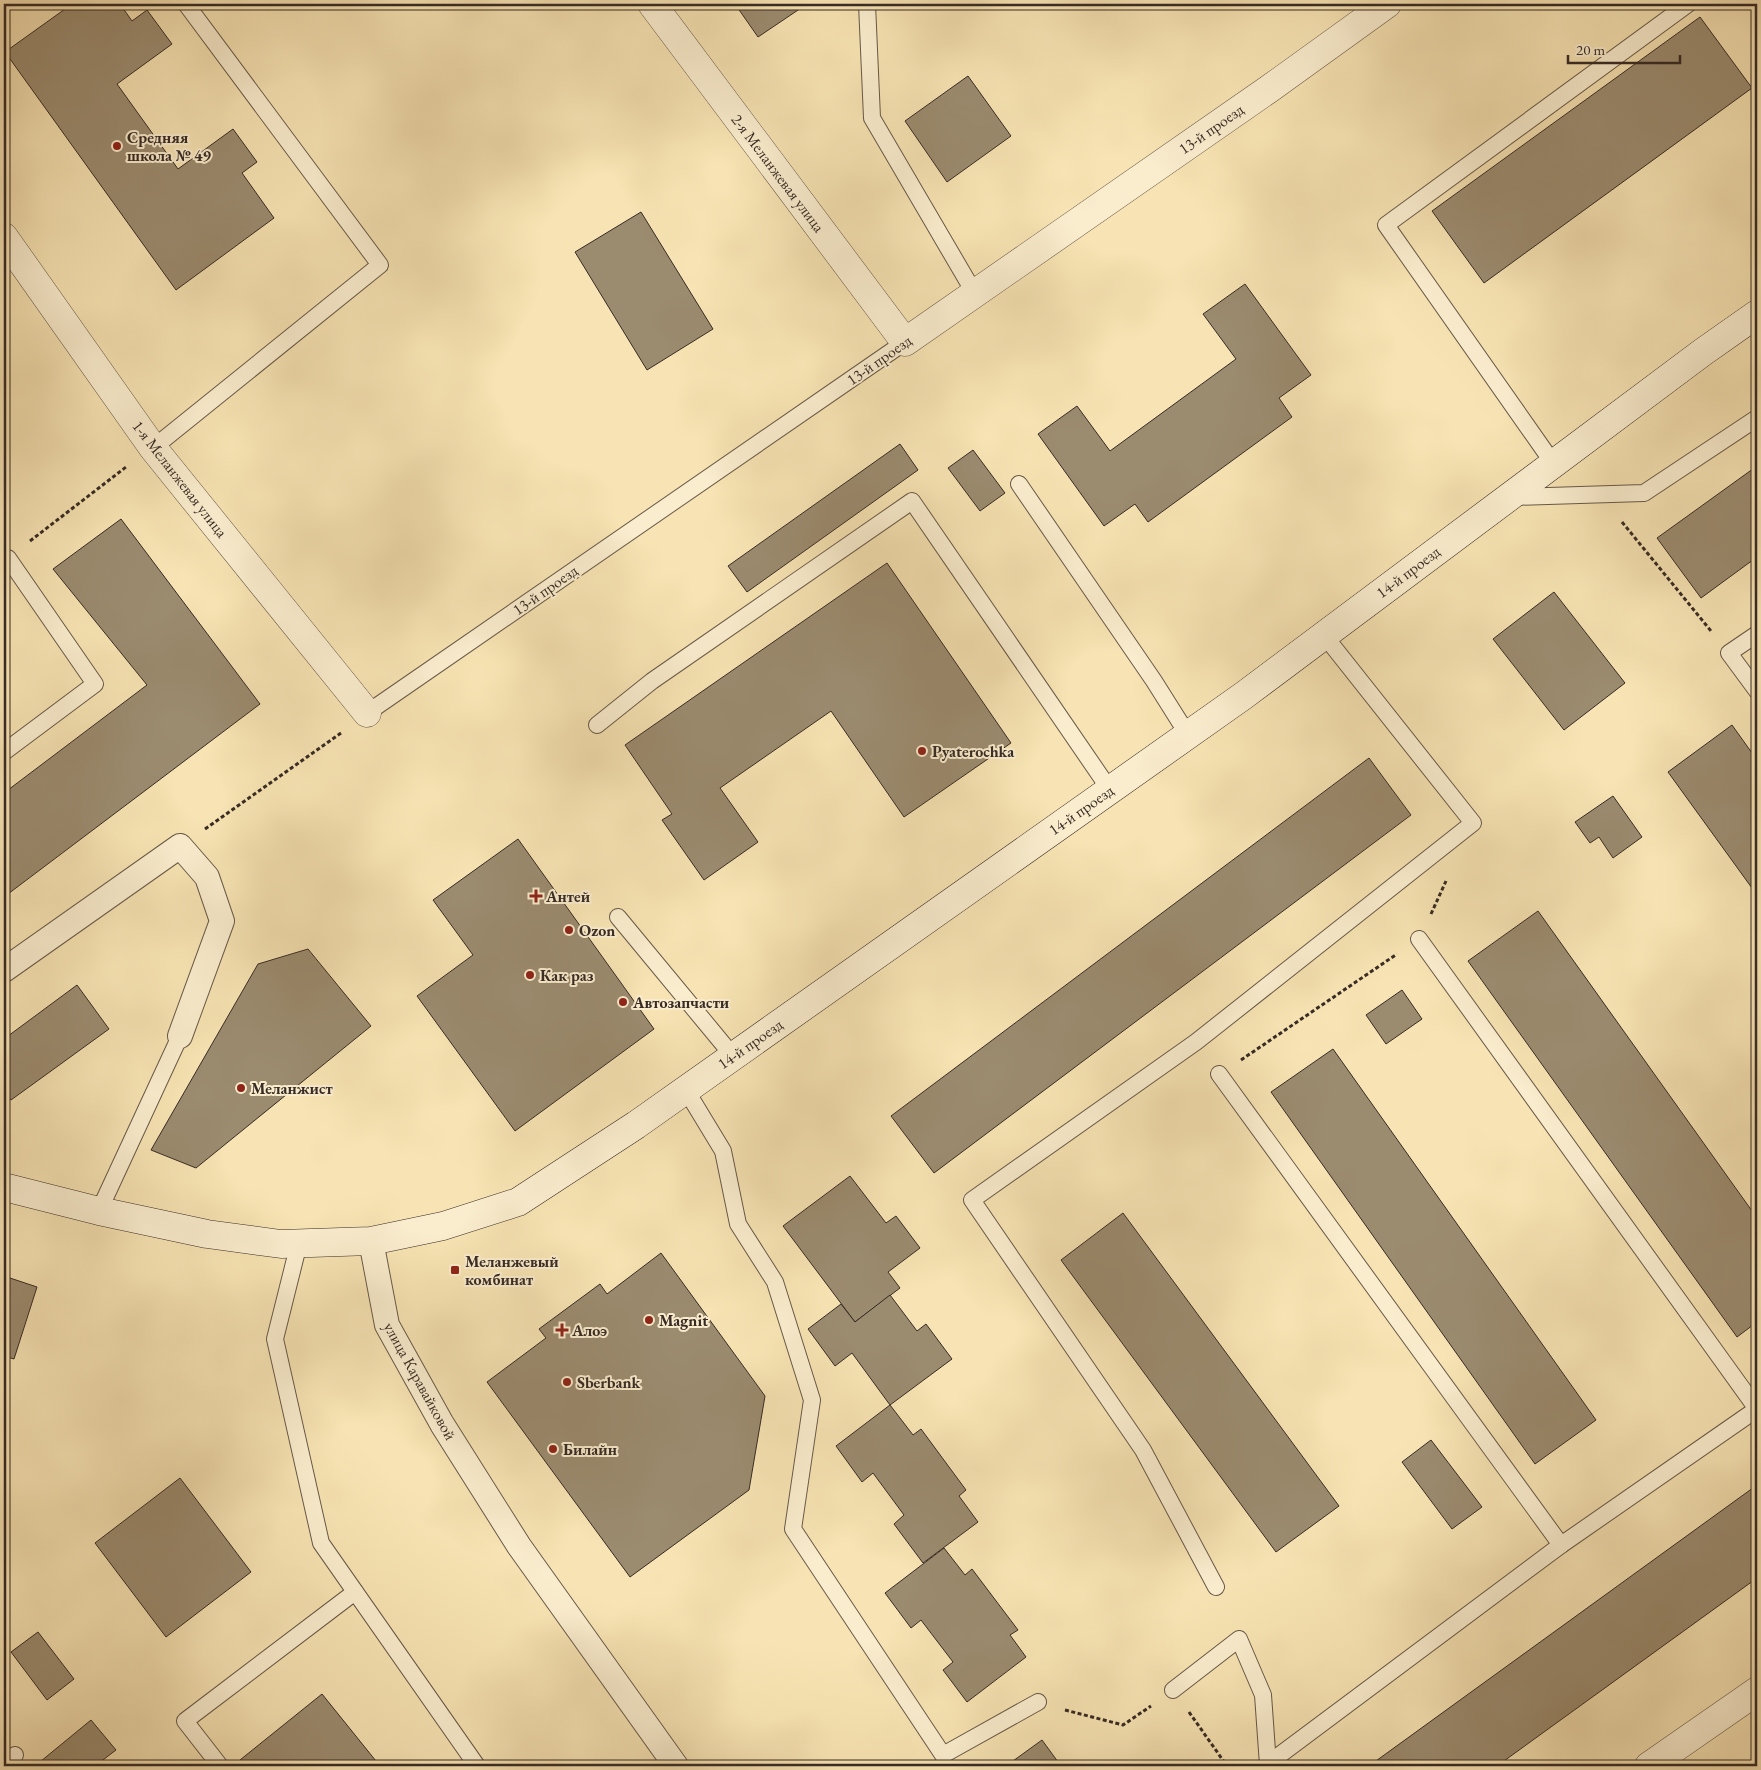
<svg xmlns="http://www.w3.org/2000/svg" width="1761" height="1770" viewBox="0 0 1761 1770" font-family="'EB Garamond',serif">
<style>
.building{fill:#9b8b6f;stroke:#372b25}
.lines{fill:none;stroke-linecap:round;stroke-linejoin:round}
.service-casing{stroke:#675948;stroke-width:18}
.pedestrian-casing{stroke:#675948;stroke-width:26}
.minor-casing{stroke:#675948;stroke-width:29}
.secondary-casing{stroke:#372b25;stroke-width:29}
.path{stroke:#372b25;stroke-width:3;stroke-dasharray:4 2.5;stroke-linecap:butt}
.service{stroke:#faedce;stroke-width:16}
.pedestrian{stroke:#faedce;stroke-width:24}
.minor{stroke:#faedce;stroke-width:28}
.secondary{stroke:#faedce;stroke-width:28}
.poi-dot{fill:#8f2418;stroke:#faedce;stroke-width:2}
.labels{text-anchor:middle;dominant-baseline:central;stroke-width:4;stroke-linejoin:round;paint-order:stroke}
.street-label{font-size:16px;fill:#372b25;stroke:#faedce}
.poi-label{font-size:16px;font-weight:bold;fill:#372b25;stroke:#faedce;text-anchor:start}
</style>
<rect width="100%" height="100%" fill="#f7e3b3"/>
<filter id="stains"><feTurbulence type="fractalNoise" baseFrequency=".004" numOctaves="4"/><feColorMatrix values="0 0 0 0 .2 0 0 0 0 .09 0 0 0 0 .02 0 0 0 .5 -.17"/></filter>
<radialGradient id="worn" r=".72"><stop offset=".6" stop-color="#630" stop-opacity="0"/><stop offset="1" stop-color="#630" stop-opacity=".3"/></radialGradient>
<g class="building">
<polygon points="72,4 120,4 132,21 147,10 172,44 117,84 178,169 233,129 257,162 242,173 274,218 176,290 5,52"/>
<polygon points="735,4 807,4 758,37"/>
<polygon points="1700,17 1752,88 1484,283 1432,211"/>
<polygon points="968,76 1011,136 947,182 905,121"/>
<polygon points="641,212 713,329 647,370 575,252"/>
<polygon points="1245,284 1311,375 1279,398 1292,417 1148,522 1135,504 1104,526 1038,434 1077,406 1110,451 1236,359 1203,314"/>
<polygon points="900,444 918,470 747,592 728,566"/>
<polygon points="973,450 1005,493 980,511 948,468"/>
<polygon points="1757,466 1757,557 1701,598 1657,538"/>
<polygon points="121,519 260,704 4,897 4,793 147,685 53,569"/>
<polygon points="887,563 1011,743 904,817 831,711 720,788 758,842 704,880 662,820 672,814 625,745"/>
<polygon points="1554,592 1625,683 1564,730 1493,639"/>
<polygon points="1732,725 1757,760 1757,895 1668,772"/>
<polygon points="1369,758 1411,815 934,1173 891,1116"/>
<polygon points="1613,796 1642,837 1613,858 1599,837 1590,843 1575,822"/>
<polygon points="518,839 654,1029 515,1131 417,996 473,955 433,900"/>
<polygon points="1538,911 1757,1218 1757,1322 1737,1337 1468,961"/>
<polygon points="308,949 371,1026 196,1168 151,1150 258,964"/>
<polygon points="77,985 109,1029 11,1100 4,1090 4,1039"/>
<polygon points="1402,990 1422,1019 1386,1044 1366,1015"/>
<polygon points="1333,1049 1596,1420 1535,1464 1271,1092"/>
<polygon points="850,1176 886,1223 896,1216 920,1248 888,1272 900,1288 855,1322 783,1226"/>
<polygon points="1123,1213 1339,1506 1276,1552 1061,1260"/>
<polygon points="661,1253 765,1396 749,1490 630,1577 487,1382 546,1338 539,1329 600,1284 607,1294"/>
<polygon points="4,1276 37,1287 14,1359 4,1356"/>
<polygon points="890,1295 917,1331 926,1324 952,1359 890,1405 852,1353 835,1366 808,1329 841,1304 855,1322"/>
<polygon points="890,1405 913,1435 921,1429 966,1490 959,1496 978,1522 923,1563 894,1524 904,1515 873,1473 862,1482 836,1446"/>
<polygon points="1431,1440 1482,1507 1452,1529 1402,1462"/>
<polygon points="180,1478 251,1572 166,1637 95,1543"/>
<polygon points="1757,1485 1757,1578 1497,1766 1369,1766"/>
<polygon points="944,1548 965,1575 972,1569 1018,1630 1010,1635 1026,1657 967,1702 943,1670 953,1662 921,1620 911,1628 885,1593"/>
<polygon points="38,1632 74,1679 47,1700 11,1652"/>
<polygon points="322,1694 380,1766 244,1766 240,1760"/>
<polygon points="91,1720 116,1750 95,1766 35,1766"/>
<polygon points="1042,1740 1061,1766 1006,1766"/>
</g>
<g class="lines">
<defs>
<g id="service">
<polyline points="867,4 872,118 975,294"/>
<polyline points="153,448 380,265 186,4"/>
<polyline points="1553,463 1386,225 1688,4"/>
<polyline points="1019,484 1154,681 1188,735"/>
<polyline points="1512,497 1644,493 1757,418"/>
<polyline points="1757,634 1729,653 1757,691"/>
<polyline points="367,713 905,342"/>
<polyline points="597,725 652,681 912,501 1110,790"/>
<polyline points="4,752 95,684 8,558"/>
<polyline points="618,917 733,1056"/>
<polyline points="1219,1074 1561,1545"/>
<polyline points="686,1090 723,1151 738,1224 775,1282 812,1400 793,1529 943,1755 1038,1702"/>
<polyline points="99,1211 180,1036"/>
<polyline points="299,1243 275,1339 321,1543 477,1766"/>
<polyline points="1216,1587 1143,1450 972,1200 1196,1042 1473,823 1324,635"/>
<polyline points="1173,1690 1239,1639 1263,1695 1268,1765"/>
<polyline points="4,1764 15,1755"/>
<polyline points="220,1766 185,1721 355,1592"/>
<polyline points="1265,1766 1561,1545 1757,1409 1419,939"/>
</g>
<g id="pedestrian">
<polyline points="4,970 180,846 207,877 222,921 180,1036"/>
<polyline points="371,1241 387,1325 442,1424 519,1546 676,1766"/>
</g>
<g id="minor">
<polyline points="652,4 905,342 1269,89 1387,4"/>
<polyline points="4,237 153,448 367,713"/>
<polyline points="1649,1766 1757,1691"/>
</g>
<polyline id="secondary" points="4,1187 99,1211 207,1234 281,1244 371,1241 443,1226 518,1202 636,1125 1243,696 1703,352 1757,314"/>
</defs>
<use href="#service" class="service-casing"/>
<use href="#pedestrian" class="pedestrian-casing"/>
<use href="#minor" class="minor-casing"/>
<use href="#secondary" class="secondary-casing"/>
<g class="path">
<polyline points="1622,522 1711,631"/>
<polyline points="30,541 126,467"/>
<polyline points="205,829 341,733"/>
<polyline points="1431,914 1446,881"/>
<polyline points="1241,1060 1397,954"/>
<polyline points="1065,1710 1123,1725 1151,1706"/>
<polyline points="1189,1712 1227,1766"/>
</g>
<use href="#service" class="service"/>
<use href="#pedestrian" class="pedestrian"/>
<use href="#minor" class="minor"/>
<use href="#secondary" class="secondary"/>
</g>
<g class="poi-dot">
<circle cx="117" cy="146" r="5"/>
<circle cx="922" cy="751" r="5"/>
<path d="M533.5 888.5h5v5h5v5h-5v5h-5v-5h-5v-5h5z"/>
<circle cx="569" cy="930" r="5"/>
<circle cx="530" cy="975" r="5"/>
<circle cx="623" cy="1002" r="5"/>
<circle cx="241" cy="1088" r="5"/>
<rect x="450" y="1265" width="10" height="10" rx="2.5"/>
<circle cx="649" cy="1320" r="5"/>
<path d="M559.5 1322.5h5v5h5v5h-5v5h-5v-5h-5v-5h5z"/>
<circle cx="567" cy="1382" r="5"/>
<circle cx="553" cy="1449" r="5"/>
</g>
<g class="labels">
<g class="street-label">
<text transform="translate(1211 129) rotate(-35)">13-й проезд</text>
<text transform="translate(778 173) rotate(53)">2-я Меланжевая улица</text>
<text transform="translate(879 360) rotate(-35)">13-й проезд</text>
<text transform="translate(180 479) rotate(52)">1-я Меланжевая улица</text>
<text transform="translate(1408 572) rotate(-37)">14-й проезд</text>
<text transform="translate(545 590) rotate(-35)">13-й проезд</text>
<text transform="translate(1081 810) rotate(-35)">14-й проезд</text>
<text transform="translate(750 1044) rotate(-35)">14-й проезд</text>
<text transform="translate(420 1381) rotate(61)">улица Каравайковой</text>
</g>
<g class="poi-label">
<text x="127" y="137">Средняя<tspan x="127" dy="18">школа № 49</tspan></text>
<text x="932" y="751">Pyaterochka</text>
<text x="546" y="896">Антей</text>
<text x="579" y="930">Ozon</text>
<text x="540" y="975">Как раз</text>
<text x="633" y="1002">Автозапчасти</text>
<text x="251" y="1088">Меланжист</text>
<text x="465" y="1261">Меланжевый<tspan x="465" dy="18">комбинат</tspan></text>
<text x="659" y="1320">Magnit</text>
<text x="572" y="1330">Алоэ</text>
<text x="577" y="1382">Sberbank</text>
<text x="563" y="1449">Билайн</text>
</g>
</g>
<rect width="1761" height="1770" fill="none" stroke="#f7e3b3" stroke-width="20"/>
<rect x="5" y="5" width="1751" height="1760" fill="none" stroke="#372b25" stroke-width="2.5"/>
<rect x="10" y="10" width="1741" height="1750" fill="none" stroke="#372b25"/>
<path d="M1568 55v8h112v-8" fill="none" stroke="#372b25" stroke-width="2.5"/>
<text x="1576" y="55" font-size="15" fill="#372b25" stroke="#faedce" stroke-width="4" paint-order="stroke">20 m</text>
<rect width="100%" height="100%" filter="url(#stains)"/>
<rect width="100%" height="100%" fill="url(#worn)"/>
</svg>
